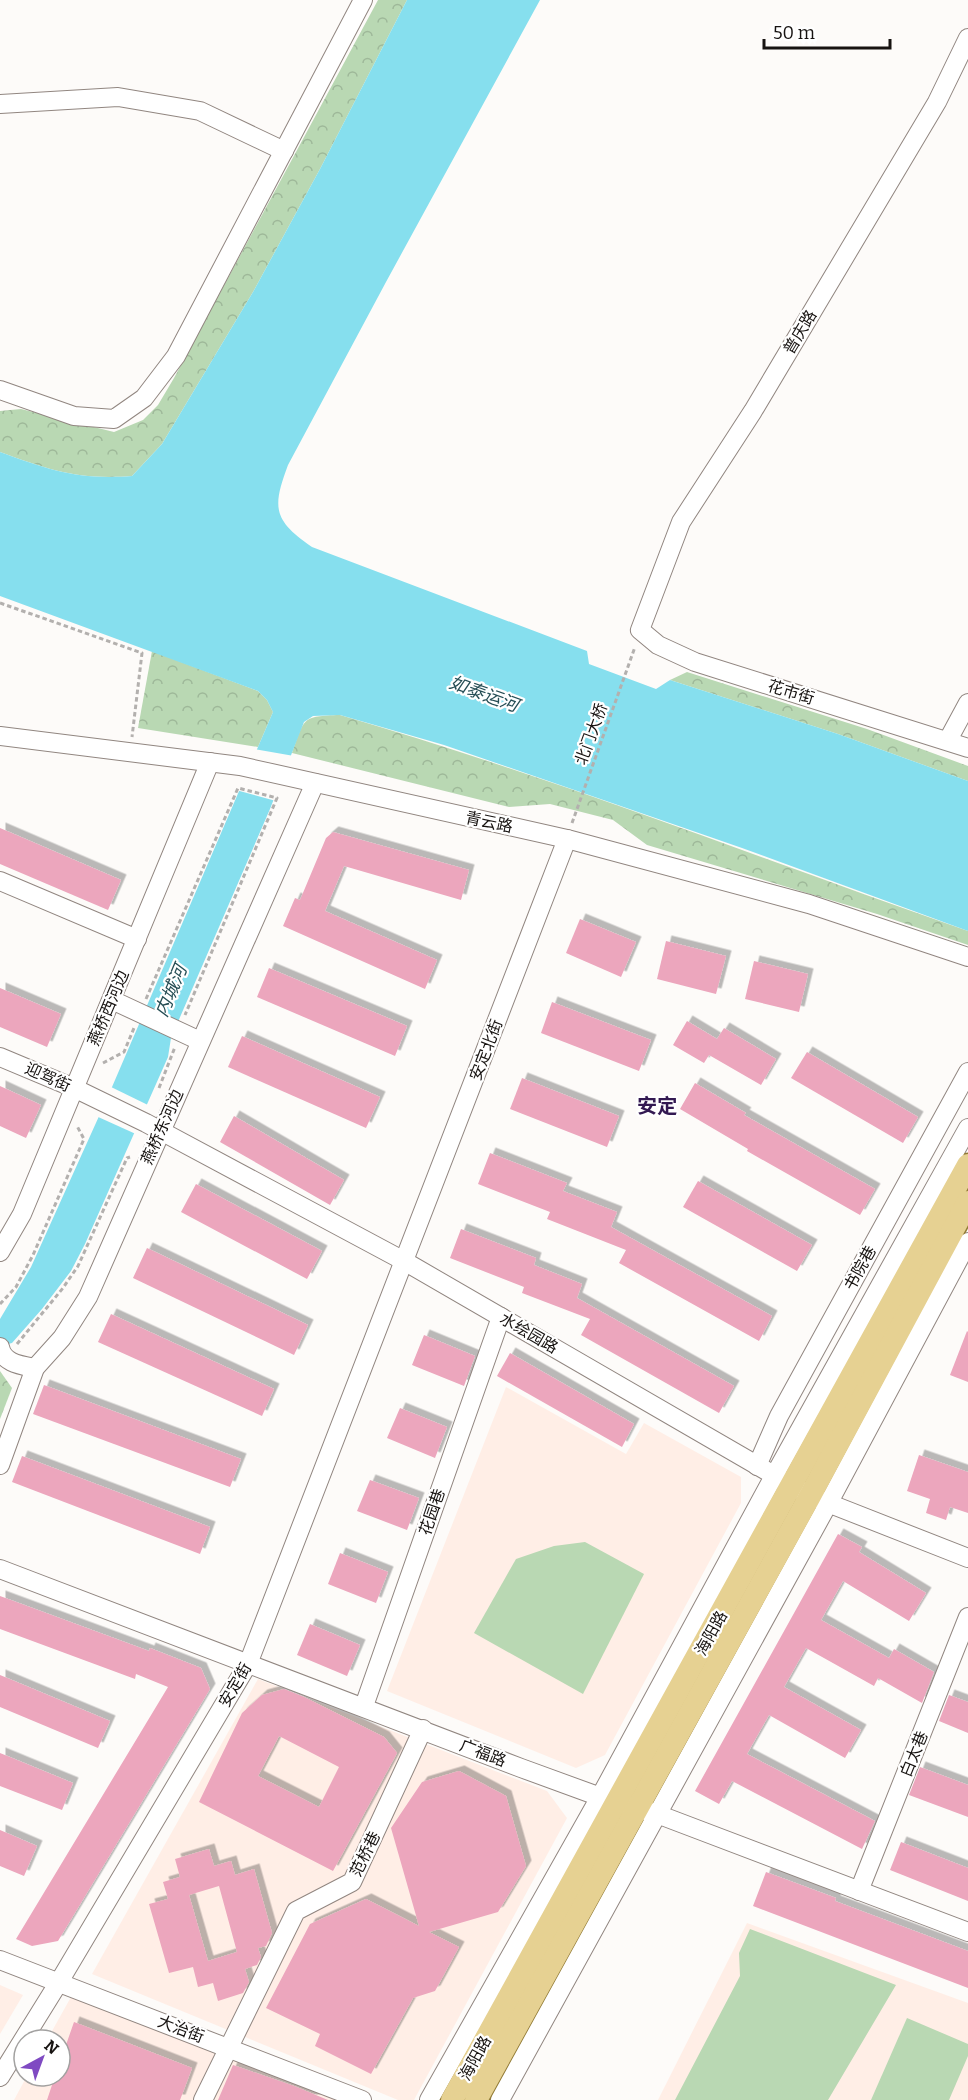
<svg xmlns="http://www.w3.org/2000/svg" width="968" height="2100" viewBox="0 0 968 2100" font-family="Bitter,'Noto Sans SC',serif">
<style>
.built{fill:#ffeee6}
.forest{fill:url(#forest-crowns)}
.garden{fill:#b9d8b3}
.water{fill:#86dfee}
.pier{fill:#fdfbf9}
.building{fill:#eca6bd;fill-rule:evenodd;filter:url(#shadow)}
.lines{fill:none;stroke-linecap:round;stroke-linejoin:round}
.minor-casing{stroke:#918680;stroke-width:20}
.major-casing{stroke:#927b36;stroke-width:25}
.path{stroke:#b3b0ae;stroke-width:3;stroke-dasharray:4.5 3;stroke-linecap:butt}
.minor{stroke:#fff;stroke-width:18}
.major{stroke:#e6d192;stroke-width:22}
.labels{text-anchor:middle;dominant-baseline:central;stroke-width:4.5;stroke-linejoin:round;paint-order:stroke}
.street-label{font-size:16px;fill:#171311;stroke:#fff}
.water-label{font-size:18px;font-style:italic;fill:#264e55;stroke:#fff}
.quarter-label{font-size:20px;font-weight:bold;fill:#331952;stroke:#fff}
</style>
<defs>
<pattern id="forest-crowns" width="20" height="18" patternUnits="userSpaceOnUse" patternTransform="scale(1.5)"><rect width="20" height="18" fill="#b9d8b3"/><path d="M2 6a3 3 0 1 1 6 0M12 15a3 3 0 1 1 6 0" fill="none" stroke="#9eb899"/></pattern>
<filter id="shadow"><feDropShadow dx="5.5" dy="-5.5" stdDeviation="0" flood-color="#0004"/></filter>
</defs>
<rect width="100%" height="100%" fill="#fdfbf9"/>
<g class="built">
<polygon points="506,1387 626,1454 644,1423 741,1477 741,1503 605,1755 576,1768 387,1691"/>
<polygon points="258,1679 547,1791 567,1818 414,2100 398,2100 92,1974"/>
<polygon points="747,1923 968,2003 968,2100 658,2100"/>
<polygon points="0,1985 23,1995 0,2034"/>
<polygon points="71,1997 337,2100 14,2100 27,2076 60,2076 60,2040 47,2040"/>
</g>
<g class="forest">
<path d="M378 0H407L320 169 253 292 162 444 132 476C78 480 49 470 0 452V411L21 409 114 432 143 420 158 405 174 378Z"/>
<polygon points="152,651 258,691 267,700 273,712 258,747 138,728"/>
<polygon points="687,672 867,729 968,766 968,781 838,734 670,680"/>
<path d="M340 715C553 777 759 858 968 931V945L877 914 647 845 613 820 550 804 509 807 292 753C305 718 301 716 340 715Z"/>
<polygon points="0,1371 12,1388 0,1419"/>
</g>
<g class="garden">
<polygon points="585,1542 644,1574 583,1694 474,1633 516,1559 554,1546"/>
<polygon points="750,1929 896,1985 828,2100 675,2100 740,1976 739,1953"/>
<polygon points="907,2018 968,2044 968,2056 949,2100 871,2100"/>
</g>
<path class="water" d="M407 0H540L386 282 288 465C272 508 273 520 312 547L587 651 589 664 656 689 670 680 838 734 968 781V931L742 848 444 745 340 715 313 716 304 722 270 809 171 1038 168 1057 85 1244 71 1271 42 1309 12 1343 0 1346V1319L31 1267 109 1094 273 712 267 700 258 691 0 596V452C49 470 78 480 132 476L162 444 253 292 320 169Z"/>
<g class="pier">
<polygon points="254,749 294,756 276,801 236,790"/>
<polygon points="109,1086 150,1106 138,1135 96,1116"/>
</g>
<g class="building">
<polygon points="0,828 121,880 108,910 0,864"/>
<polygon points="333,832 469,870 461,900 344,866 325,911 437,960 425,989 283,926 295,898 300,900 326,838"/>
<polygon points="580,919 636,942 621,977 566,953"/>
<polygon points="666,941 726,956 716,994 657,979"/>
<polygon points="754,961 808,974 799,1012 745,999"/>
<polygon points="269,968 407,1026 395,1056 257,997"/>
<polygon points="0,988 61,1014 47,1047 0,1027"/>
<polygon points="552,1002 651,1040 639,1071 541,1033"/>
<polygon points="687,1021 717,1039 724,1028 776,1059 761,1085 709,1055 704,1063 673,1045"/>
<polygon points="242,1036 380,1097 366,1128 228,1067"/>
<polygon points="807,1052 918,1117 903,1143 791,1078"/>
<polygon points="522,1078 619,1116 607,1147 510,1109"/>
<polygon points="695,1083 746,1113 744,1115 875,1189 860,1215 747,1151 748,1149 680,1109"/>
<polygon points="0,1086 41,1105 26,1138 0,1126"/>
<polygon points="234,1116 344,1180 330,1205 220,1142"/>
<polygon points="490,1153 567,1183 563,1191 617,1212 611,1227 772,1316 759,1341 619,1263 626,1250 547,1219 550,1212 478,1184"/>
<polygon points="698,1181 812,1245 797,1271 683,1207"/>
<polygon points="196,1184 322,1251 307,1279 181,1212"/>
<polygon points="461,1229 536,1258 534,1265 582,1284 577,1298 734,1386 719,1413 581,1335 590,1319 522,1293 524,1287 450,1258"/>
<polygon points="147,1248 308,1325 294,1355 133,1278"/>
<polygon points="111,1314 274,1389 262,1416 98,1342"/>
<polygon points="967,1331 968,1332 968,1382 950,1375"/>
<polygon points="424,1335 475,1356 464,1386 412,1365"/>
<polygon points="510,1353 634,1424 622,1447 497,1376"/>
<polygon points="44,1385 241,1459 230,1487 33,1414"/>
<polygon points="400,1408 447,1427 435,1458 387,1438"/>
<polygon points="919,1455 968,1472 968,1513 950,1507 946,1520 926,1513 930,1499 907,1491"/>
<polygon points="22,1456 210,1527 200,1554 12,1482"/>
<polygon points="370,1480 419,1498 407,1530 357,1511"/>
<polygon points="838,1534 862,1547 859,1552 926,1593 909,1621 843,1581 821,1620 889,1658 894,1649 934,1672 922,1703 878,1678 874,1686 806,1648 784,1687 861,1730 845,1758 769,1715 747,1754 875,1821 862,1849 732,1781 719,1804 695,1791"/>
<polygon points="340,1553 388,1572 376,1603 328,1584"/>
<polygon points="0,1596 149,1651 150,1648 201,1668 210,1689 58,1941 32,1946 16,1939 168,1687 136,1674 135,1679 0,1629"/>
<polygon points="310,1624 360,1645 347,1676 297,1655"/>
<polygon points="0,1675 110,1721 98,1748 0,1707"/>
<path d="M284 1689 304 1697 384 1737 397 1753 333 1871 199 1802 242 1713 262 1695ZM279 1736 339 1767 319 1807 258 1776Z"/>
<polygon points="949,1695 968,1702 968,1733 939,1721"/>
<polygon points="0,1753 73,1783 62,1810 0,1786"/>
<polygon points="920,1767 968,1785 968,1817 909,1795"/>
<polygon points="459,1771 506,1796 526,1866 498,1912 429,1932 459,1947 435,1991 413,1998 371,2074 315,2046 320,2034 266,2008 310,1924 366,1899 419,1926 391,1828 422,1782"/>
<polygon points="0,1830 37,1846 24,1876 0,1866"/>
<polygon points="901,1842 968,1868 968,1901 890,1870"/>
<path d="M209 1849 214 1866 231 1861 235 1875 254 1869 272 1933 266 1946 258 1948 261 1957 257 1965 245 1969 249 1982 243 1993 218 2001 213 1983 198 1987 193 1967 169 1973 149 1904 168 1899 163 1882 180 1877 175 1859ZM219 1886 237 1952 208 1961 189 1895Z"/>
<polygon points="766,1872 836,1898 835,1901 968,1951 968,1988 753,1906"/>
<polygon points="74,2022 192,2068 180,2100 47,2100 55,2076 60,2076 60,2062"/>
<polygon points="233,2065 294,2086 328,2100 218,2100"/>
</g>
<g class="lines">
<defs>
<g id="minor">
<polyline points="968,38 937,102 753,411 681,522 640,630 658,645 695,662 968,748"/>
<polyline points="0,104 118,97 200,111 284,151"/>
<polyline points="0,390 74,416 114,419 144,398 176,356 363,0"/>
<polyline points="0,736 240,766 567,839 809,904 968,957"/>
<polyline points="948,740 968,703"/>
<polyline points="0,881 137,939"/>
<polyline points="112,1000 200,1041"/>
<polyline points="0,1057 74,1088 146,1123 404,1261 810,1496 968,1558"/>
<polyline points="0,1252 22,1214 210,762"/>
<path d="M0 1347C3 1363 20 1365 35 1368"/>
<polyline points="0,1465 35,1368 62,1338 88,1297 315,783"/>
<polyline points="757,1466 779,1416 968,1072"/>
<polyline points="0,1569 521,1768 617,1803 657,1814 968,1932"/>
<polyline points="364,1706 501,1317"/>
<polyline points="859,1891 968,1617"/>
<polyline points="0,1960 362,2100"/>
<polyline points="0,2077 59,1982 248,1664 567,839"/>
<polyline points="203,2100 296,1911 352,1882 423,1729"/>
<polyline points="429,2100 600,1797 774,1476 968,1128"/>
<polyline points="500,2100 828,1504 968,1242"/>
</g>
<g id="major">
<polyline points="452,2100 968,1165"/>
<polyline points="476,2100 810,1496 968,1202"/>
</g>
</defs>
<use href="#minor" class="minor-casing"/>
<use href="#major" class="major-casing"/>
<g class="path">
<polyline points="0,603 142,653 132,737"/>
<polyline points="572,823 635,647"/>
<polyline points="146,999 238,788 277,798 185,1015"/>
<polyline points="103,1063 124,1052 134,1028"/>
<polyline points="159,1088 175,1047"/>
<polyline points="0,1304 16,1287 33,1255 84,1139 77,1126"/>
<polyline points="17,1344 63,1288 78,1266 127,1158 130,1157"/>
</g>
<use href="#minor" class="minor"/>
<use href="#major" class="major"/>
</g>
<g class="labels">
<g class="street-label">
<text transform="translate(800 332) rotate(-59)">普庆路</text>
<text transform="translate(791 692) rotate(17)">花市街</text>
<text transform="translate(591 734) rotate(-70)">北门大桥</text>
<text transform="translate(489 822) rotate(12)">青云路</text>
<text transform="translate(108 1008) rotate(-67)">燕桥西河边</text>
<text transform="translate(486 1050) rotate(-69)">安定北街</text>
<text transform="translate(48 1077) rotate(24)">迎驾街</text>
<text transform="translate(162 1127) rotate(-66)">燕桥东河边</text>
<text transform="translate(860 1268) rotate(-61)">书院巷</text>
<text transform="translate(529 1333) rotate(30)">水绘园路</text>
<text transform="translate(432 1512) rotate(-71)">花园巷</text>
<text transform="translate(711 1633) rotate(-61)">海阳路</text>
<text transform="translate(235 1685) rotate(-60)">安定街</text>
<text transform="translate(483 1753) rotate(21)">广福路</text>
<text transform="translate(914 1754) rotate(-68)">白太巷</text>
<text transform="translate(365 1854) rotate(-64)">范桥巷</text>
<text transform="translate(181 2029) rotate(21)">大治街</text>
<text transform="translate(475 2058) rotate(-61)">海阳路</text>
</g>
<g class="water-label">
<text transform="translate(484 694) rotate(20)">如泰运河</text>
<text transform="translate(171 991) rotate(-67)">内城河</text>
</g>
<g class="quarter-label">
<text x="657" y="1106">安定</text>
</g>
</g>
<g transform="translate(42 2058) rotate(41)"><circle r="28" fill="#ffffff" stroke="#a2a1a0" stroke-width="1.5"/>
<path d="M0-4.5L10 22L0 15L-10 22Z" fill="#7f4ac2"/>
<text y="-9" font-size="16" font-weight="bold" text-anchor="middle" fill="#171311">N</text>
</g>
<path d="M764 39v9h126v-9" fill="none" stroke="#171311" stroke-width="3"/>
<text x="773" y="39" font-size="18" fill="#171311" stroke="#ffffff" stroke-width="4.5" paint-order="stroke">50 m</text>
</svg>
